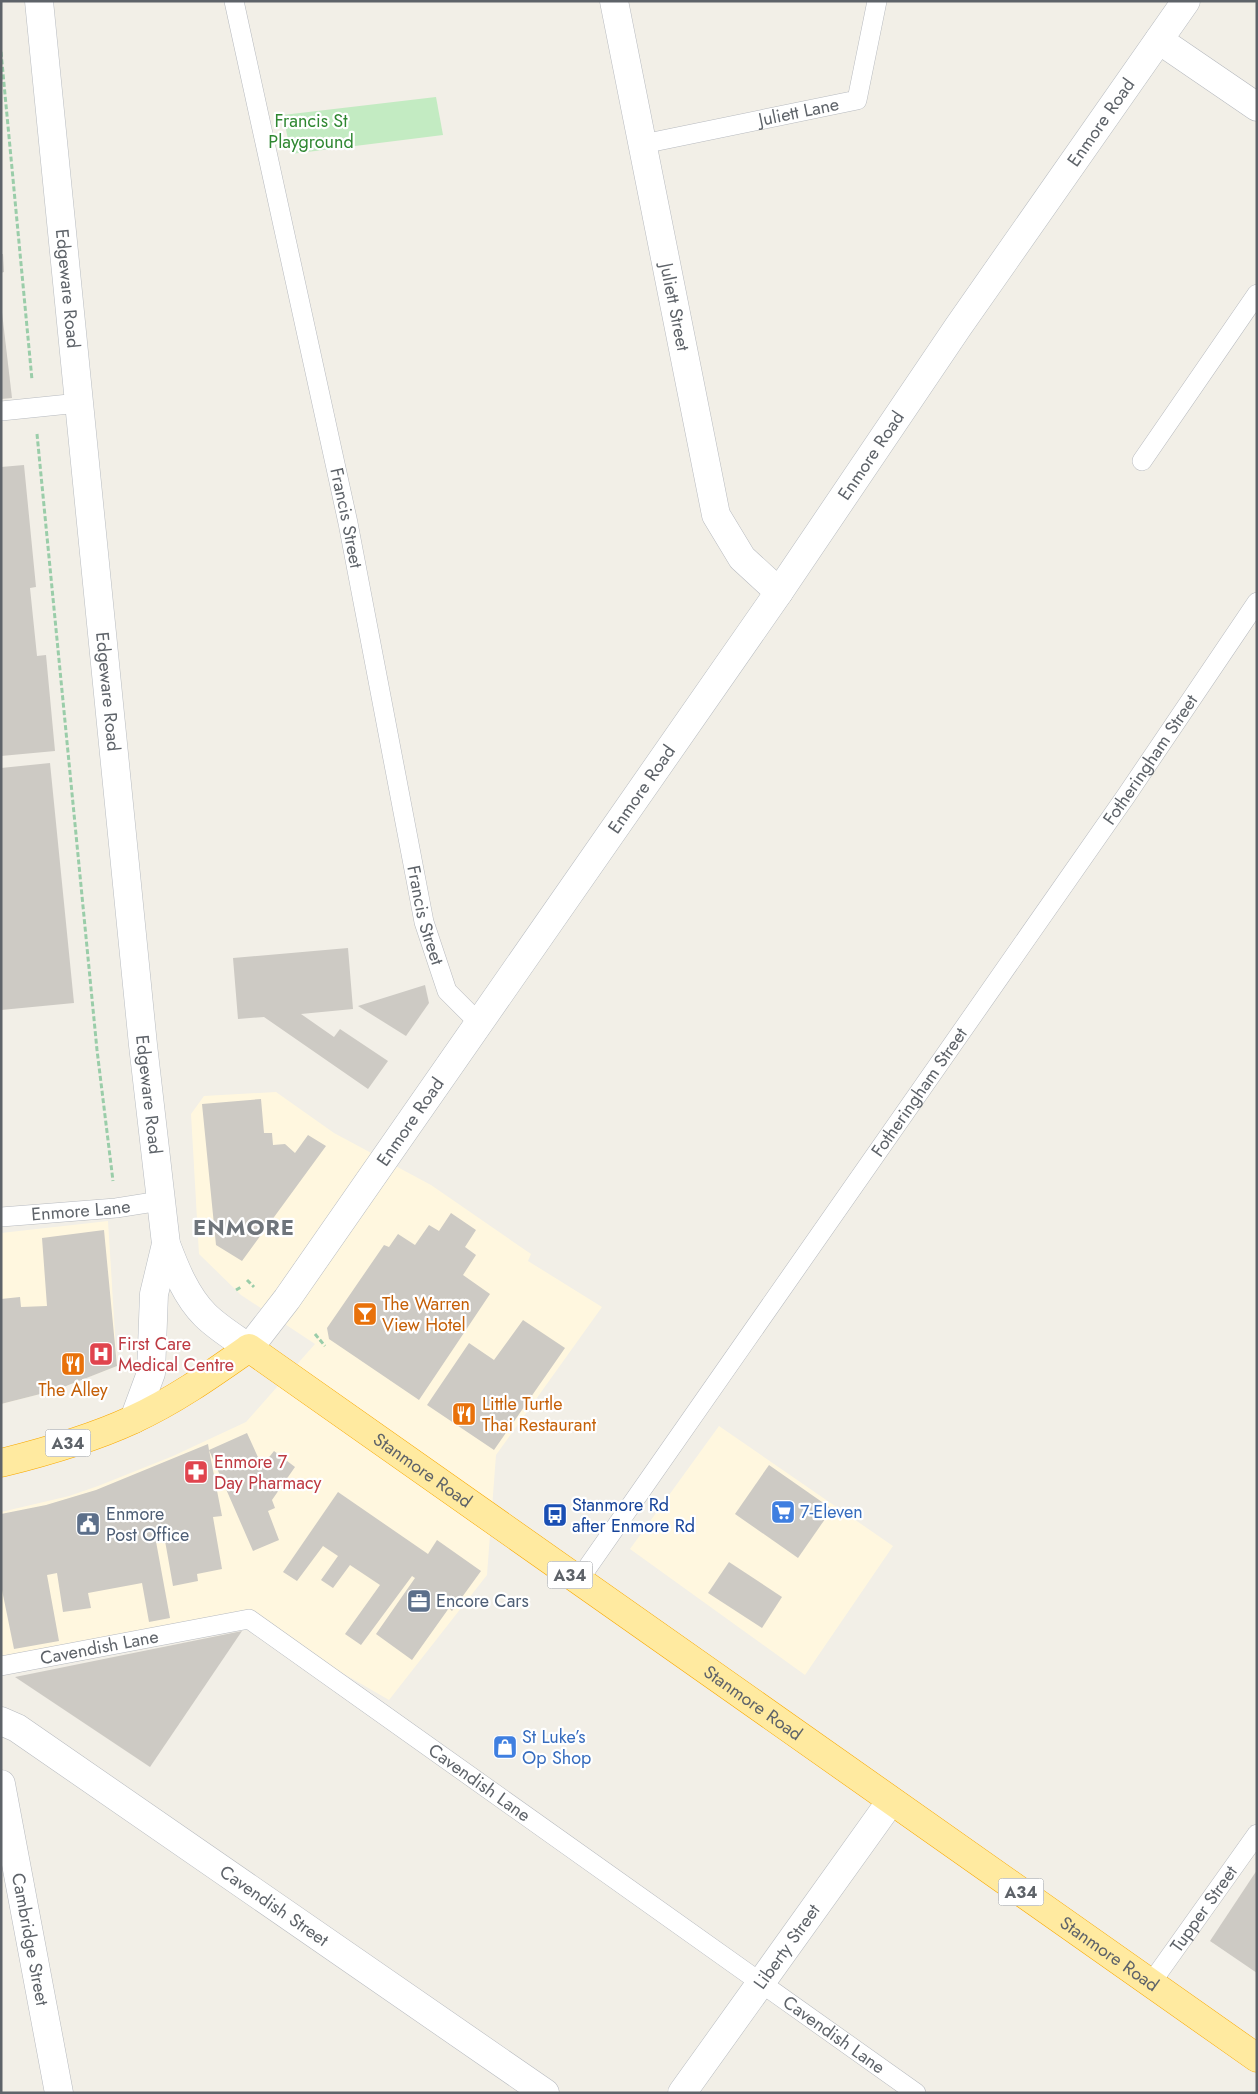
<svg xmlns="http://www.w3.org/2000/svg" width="1258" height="2094" viewBox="0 0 1258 2094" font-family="Jost,sans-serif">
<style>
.commercial{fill:#fff7df}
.green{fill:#c3ebc2}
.building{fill:#cdcac4}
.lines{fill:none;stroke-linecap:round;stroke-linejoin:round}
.service-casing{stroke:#b7babf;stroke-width:20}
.minor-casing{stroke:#b7babf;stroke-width:29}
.secondary-casing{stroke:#b8bcc1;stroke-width:29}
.trunk-casing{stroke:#f9a900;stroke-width:29}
.path{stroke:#9acda9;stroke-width:3;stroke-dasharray:5 2.5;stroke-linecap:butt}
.service{stroke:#fff;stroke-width:19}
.minor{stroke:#fff;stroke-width:28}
.secondary{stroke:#fff;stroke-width:28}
.trunk{stroke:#ffeaa0;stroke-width:28}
.labels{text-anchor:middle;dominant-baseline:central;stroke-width:4.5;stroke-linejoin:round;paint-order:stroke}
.shield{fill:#fff;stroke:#8e9296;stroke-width:1}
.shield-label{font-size:16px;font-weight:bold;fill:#5e6369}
.street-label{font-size:18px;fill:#5e6369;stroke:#fff}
.park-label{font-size:18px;fill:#2f8731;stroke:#fff}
.food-label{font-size:18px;fill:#c56008;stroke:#fff;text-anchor:start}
.health-label{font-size:18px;fill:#be3a42;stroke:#fff;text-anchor:start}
.transit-label{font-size:18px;fill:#164399;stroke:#fff;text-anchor:start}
.shop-label{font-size:18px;fill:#366cbe;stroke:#fff;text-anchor:start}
.service-label{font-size:18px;fill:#4e5e75;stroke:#fff;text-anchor:start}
.district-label{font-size:22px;font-weight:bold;letter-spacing:1px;fill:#6f757b;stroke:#fff}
</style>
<rect width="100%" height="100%" fill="#f2efe7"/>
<g class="commercial">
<polygon points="276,1092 334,1133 431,1185 531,1254 528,1261 602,1307 496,1455 487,1575 389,1700 249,1619 1,1666 1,1512 69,1496 98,1486 173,1456 246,1422 315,1344 241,1295 199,1254 191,1114 204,1096"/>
<polygon points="108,1221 117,1366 56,1390 1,1404 1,1233"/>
<polygon points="719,1426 893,1546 805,1675 630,1549"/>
</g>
<polygon class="green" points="436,97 443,135 291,154 283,115"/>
<g class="building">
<polygon points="1,254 3,254 4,272 1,273"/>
<polygon points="1,304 12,398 1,399"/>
<polygon points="24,465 36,587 30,588 37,656 46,655 55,751 1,756 1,467"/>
<polygon points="50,763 74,1003 1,1010 1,768"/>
<polygon points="348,948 353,1009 301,1014 334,1037 340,1029 388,1061 368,1089 264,1017 238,1019 233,958"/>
<polygon points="425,985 429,1003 406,1036 358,1006"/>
<polygon points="261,1099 264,1133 272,1133 273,1145 285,1144 295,1153 308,1135 326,1146 242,1261 216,1245 202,1104"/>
<polygon points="451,1213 476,1230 465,1247 476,1255 463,1275 490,1294 419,1400 329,1339 327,1328 384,1245 389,1247 398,1234 415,1245 429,1225 439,1231"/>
<polygon points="104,1230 117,1366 56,1390 1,1404 1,1299 20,1297 21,1307 47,1306 42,1238"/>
<polygon points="523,1320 565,1348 494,1450 427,1405 469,1343 494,1360"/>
<polygon points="247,1433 262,1466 274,1451 295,1467 272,1500 275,1508 268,1511 279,1540 253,1551 209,1450 222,1516 213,1517 222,1569 197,1574 198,1581 173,1586 164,1535 155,1536 170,1618 149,1622 142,1583 88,1593 91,1608 63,1612 57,1573 47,1575 59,1641 14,1649 1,1585 1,1514 46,1505 96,1490 208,1444 209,1450"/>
<polygon points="769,1465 832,1509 798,1558 735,1514"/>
<polygon points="338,1492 428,1554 437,1540 481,1571 452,1611 449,1608 412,1660 376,1634 415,1578 412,1576 361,1645 345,1634 380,1585 350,1565 333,1588 321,1580 338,1556 323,1546 297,1581 283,1572"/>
<polygon points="729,1562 782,1597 762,1628 708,1593"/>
<polygon points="242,1631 150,1767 15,1677"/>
<polygon points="1257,1870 1257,1973 1210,1941"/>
</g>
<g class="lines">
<defs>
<g id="service">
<path id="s1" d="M234 1 348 523 424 922 447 991 479 1023"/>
<path id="s2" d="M643 144 857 100 877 1"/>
<polyline points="1,411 79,403"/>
<polyline points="1142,461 1257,294"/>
<path id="s3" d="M1 1217 116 1208 160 1201"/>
<path id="s4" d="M578 1581 1126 796 1257 602"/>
<path id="s5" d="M1 1666 249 1619 916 2093"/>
<path id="s6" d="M1151 1983 1257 1834"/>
</g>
<g id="minor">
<path id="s7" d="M614 1 716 515 742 558 779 592"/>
<polyline points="1159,40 1257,107"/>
<path id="s8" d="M1 1721 17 1728 545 2093"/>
<path id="s9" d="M1 1784 59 2093"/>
</g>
<g id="secondary">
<path id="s10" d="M39 1 143 1045 166 1244C175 1268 186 1296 205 1315 218 1328 235 1338 249 1348L287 1299 779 592 958 327 1186 1"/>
<polyline points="134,1419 151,1373 154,1294 166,1244"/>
<path id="s11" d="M682 2093 891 1801"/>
</g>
<g id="trunk">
<path id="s12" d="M1 1463C45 1452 91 1439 132 1420 174 1401 212 1374 249 1348L1257 2058"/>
</g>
</defs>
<use href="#service" class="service-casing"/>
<use href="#minor" class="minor-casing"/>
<use href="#secondary" class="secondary-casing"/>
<use href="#trunk" class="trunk-casing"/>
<g class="path">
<polyline points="1,52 32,380"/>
<polyline points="37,434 97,1050 113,1181"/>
<polyline points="247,1280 254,1287"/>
<polyline points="236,1290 241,1287"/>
<polyline points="315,1334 325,1346"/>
</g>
<use href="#service" class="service"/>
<use href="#minor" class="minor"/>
<use href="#secondary" class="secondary"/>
<use href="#trunk" class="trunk"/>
</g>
<defs>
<symbol id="bar-square" viewBox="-11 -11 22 22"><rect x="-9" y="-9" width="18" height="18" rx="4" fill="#e8710a" stroke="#fff"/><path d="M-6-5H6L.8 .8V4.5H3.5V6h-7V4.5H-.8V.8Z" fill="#fff"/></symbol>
<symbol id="hospital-square" viewBox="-11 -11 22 22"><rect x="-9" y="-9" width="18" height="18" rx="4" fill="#e0444e" stroke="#fff"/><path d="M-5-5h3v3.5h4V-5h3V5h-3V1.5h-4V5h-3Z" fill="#fff"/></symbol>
<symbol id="restaurant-square" viewBox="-11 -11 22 22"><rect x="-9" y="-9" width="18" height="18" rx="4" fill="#e8710a" stroke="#fff"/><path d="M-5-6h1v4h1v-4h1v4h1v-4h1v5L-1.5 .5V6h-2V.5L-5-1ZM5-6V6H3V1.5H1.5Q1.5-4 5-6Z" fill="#fff"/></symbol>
<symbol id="pharmacy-square" viewBox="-11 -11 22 22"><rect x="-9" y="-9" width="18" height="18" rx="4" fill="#e0444e" stroke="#fff"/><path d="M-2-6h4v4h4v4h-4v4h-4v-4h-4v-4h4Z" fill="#fff"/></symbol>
<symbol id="supermarket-square" viewBox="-11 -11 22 22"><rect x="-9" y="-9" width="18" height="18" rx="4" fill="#3f7fe0" stroke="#fff"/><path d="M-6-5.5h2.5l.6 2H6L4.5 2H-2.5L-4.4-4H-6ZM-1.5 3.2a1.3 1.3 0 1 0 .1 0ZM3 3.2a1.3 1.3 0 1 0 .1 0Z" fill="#fff"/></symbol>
<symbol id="bus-square" viewBox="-11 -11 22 22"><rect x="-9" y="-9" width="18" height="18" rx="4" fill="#1a4fb4" stroke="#fff"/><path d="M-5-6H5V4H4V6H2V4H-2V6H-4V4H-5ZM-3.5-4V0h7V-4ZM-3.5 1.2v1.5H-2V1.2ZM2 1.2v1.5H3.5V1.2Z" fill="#fff"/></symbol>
<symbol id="civic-square" viewBox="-11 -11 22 22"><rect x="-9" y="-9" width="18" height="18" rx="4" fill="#5c6f8a" stroke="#fff"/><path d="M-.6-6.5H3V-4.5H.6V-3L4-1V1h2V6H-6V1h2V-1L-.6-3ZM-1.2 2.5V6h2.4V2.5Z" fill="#fff"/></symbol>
<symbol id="office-square" viewBox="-11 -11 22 22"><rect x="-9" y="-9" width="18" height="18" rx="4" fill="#5c6f8a" stroke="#fff"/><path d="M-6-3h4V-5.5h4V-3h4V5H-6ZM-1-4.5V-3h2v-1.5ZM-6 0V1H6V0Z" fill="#fff"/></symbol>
<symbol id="shop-square" viewBox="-11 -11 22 22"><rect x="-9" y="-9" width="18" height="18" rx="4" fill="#3f7fe0" stroke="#fff"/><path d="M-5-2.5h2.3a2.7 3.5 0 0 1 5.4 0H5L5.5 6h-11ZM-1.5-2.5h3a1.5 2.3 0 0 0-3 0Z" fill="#fff"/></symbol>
</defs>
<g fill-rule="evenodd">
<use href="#bar-square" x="351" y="1300" width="28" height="28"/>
<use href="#hospital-square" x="87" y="1340" width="28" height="28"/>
<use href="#restaurant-square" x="59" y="1350" width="28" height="28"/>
<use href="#restaurant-square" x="450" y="1400" width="28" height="28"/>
<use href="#pharmacy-square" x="182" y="1458" width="28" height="28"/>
<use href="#supermarket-square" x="769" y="1498" width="28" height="28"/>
<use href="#bus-square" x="541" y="1501" width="28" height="28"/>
<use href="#civic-square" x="74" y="1510" width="28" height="28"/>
<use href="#office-square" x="405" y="1587" width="28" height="28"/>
<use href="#shop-square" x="491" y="1733" width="28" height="28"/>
</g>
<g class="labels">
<g class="shield">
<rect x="45.5" y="1429.5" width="45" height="27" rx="4"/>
<rect x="547.5" y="1561.5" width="45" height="27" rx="4"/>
<rect x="998.5" y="1878.5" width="45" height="27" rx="4"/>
</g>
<g class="shield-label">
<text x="68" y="1443">A34</text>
<text x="570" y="1575">A34</text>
<text x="1021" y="1892">A34</text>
</g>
<g class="street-label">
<text stroke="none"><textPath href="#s2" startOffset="159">Juliett Lane</textPath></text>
<text stroke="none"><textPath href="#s10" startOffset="2879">Enmore Road</textPath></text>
<text stroke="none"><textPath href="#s10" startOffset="289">Edgeware Road</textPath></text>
<text stroke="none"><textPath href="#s7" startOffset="312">Juliett Street</textPath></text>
<text stroke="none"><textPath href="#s10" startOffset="2474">Enmore Road</textPath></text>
<text stroke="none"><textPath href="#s1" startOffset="529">Francis Street</textPath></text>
<text stroke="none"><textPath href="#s10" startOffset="694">Edgeware Road</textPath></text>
<text stroke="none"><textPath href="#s4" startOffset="1001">Fotheringham Street</textPath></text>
<text stroke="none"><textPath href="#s10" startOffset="2069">Enmore Road</textPath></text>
<text stroke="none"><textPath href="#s1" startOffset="934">Francis Street</textPath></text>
<text stroke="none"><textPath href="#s4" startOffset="596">Fotheringham Street</textPath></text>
<text stroke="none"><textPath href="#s10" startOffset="1099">Edgeware Road</textPath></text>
<text stroke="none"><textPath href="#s10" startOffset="1664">Enmore Road</textPath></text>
<text stroke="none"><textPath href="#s3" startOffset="80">Enmore Lane</textPath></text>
<text stroke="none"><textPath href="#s12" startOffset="488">Stanmore Road</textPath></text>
<text stroke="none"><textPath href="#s5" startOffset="100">Cavendish Lane</textPath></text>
<text stroke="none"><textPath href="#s12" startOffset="892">Stanmore Road</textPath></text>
<text stroke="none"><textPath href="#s5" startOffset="535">Cavendish Lane</textPath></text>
<text stroke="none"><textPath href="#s8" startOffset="330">Cavendish Street</textPath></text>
<text stroke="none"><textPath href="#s6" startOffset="91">Tupper Street</textPath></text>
<text stroke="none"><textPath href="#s9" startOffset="158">Cambridge Street</textPath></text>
<text stroke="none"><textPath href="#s11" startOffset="180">Liberty Street</textPath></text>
<text stroke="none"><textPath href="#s12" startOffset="1328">Stanmore Road</textPath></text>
<text stroke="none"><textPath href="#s5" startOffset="970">Cavendish Lane</textPath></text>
</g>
<g class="park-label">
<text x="311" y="121">Francis St<tspan x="311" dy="21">Playground</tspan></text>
</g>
<g class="food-label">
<text x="382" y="1304">The Warren<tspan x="382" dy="21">View Hotel</tspan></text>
<text x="73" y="1390" text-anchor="middle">The Alley</text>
<text x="482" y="1404">Little Turtle<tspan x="482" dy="21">Thai Restaurant</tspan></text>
</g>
<g class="health-label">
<text x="118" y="1344">First Care<tspan x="118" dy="21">Medical Centre</tspan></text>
<text x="214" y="1462">Enmore 7<tspan x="214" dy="21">Day Pharmacy</tspan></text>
</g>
<g class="transit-label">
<text x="572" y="1505">Stanmore Rd<tspan x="572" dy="21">after Enmore Rd</tspan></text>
</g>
<g class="shop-label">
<text x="800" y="1512">7-Eleven</text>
<text x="522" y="1737">St Luke’s<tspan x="522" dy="21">Op Shop</tspan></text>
</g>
<g class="service-label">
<text x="106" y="1514">Enmore<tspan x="106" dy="21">Post Office</tspan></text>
<text x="436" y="1601">Encore Cars</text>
</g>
<g class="district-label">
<text x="244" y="1227">ENMORE</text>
</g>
</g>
<rect width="1258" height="2094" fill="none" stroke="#5e6369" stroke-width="5"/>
</svg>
